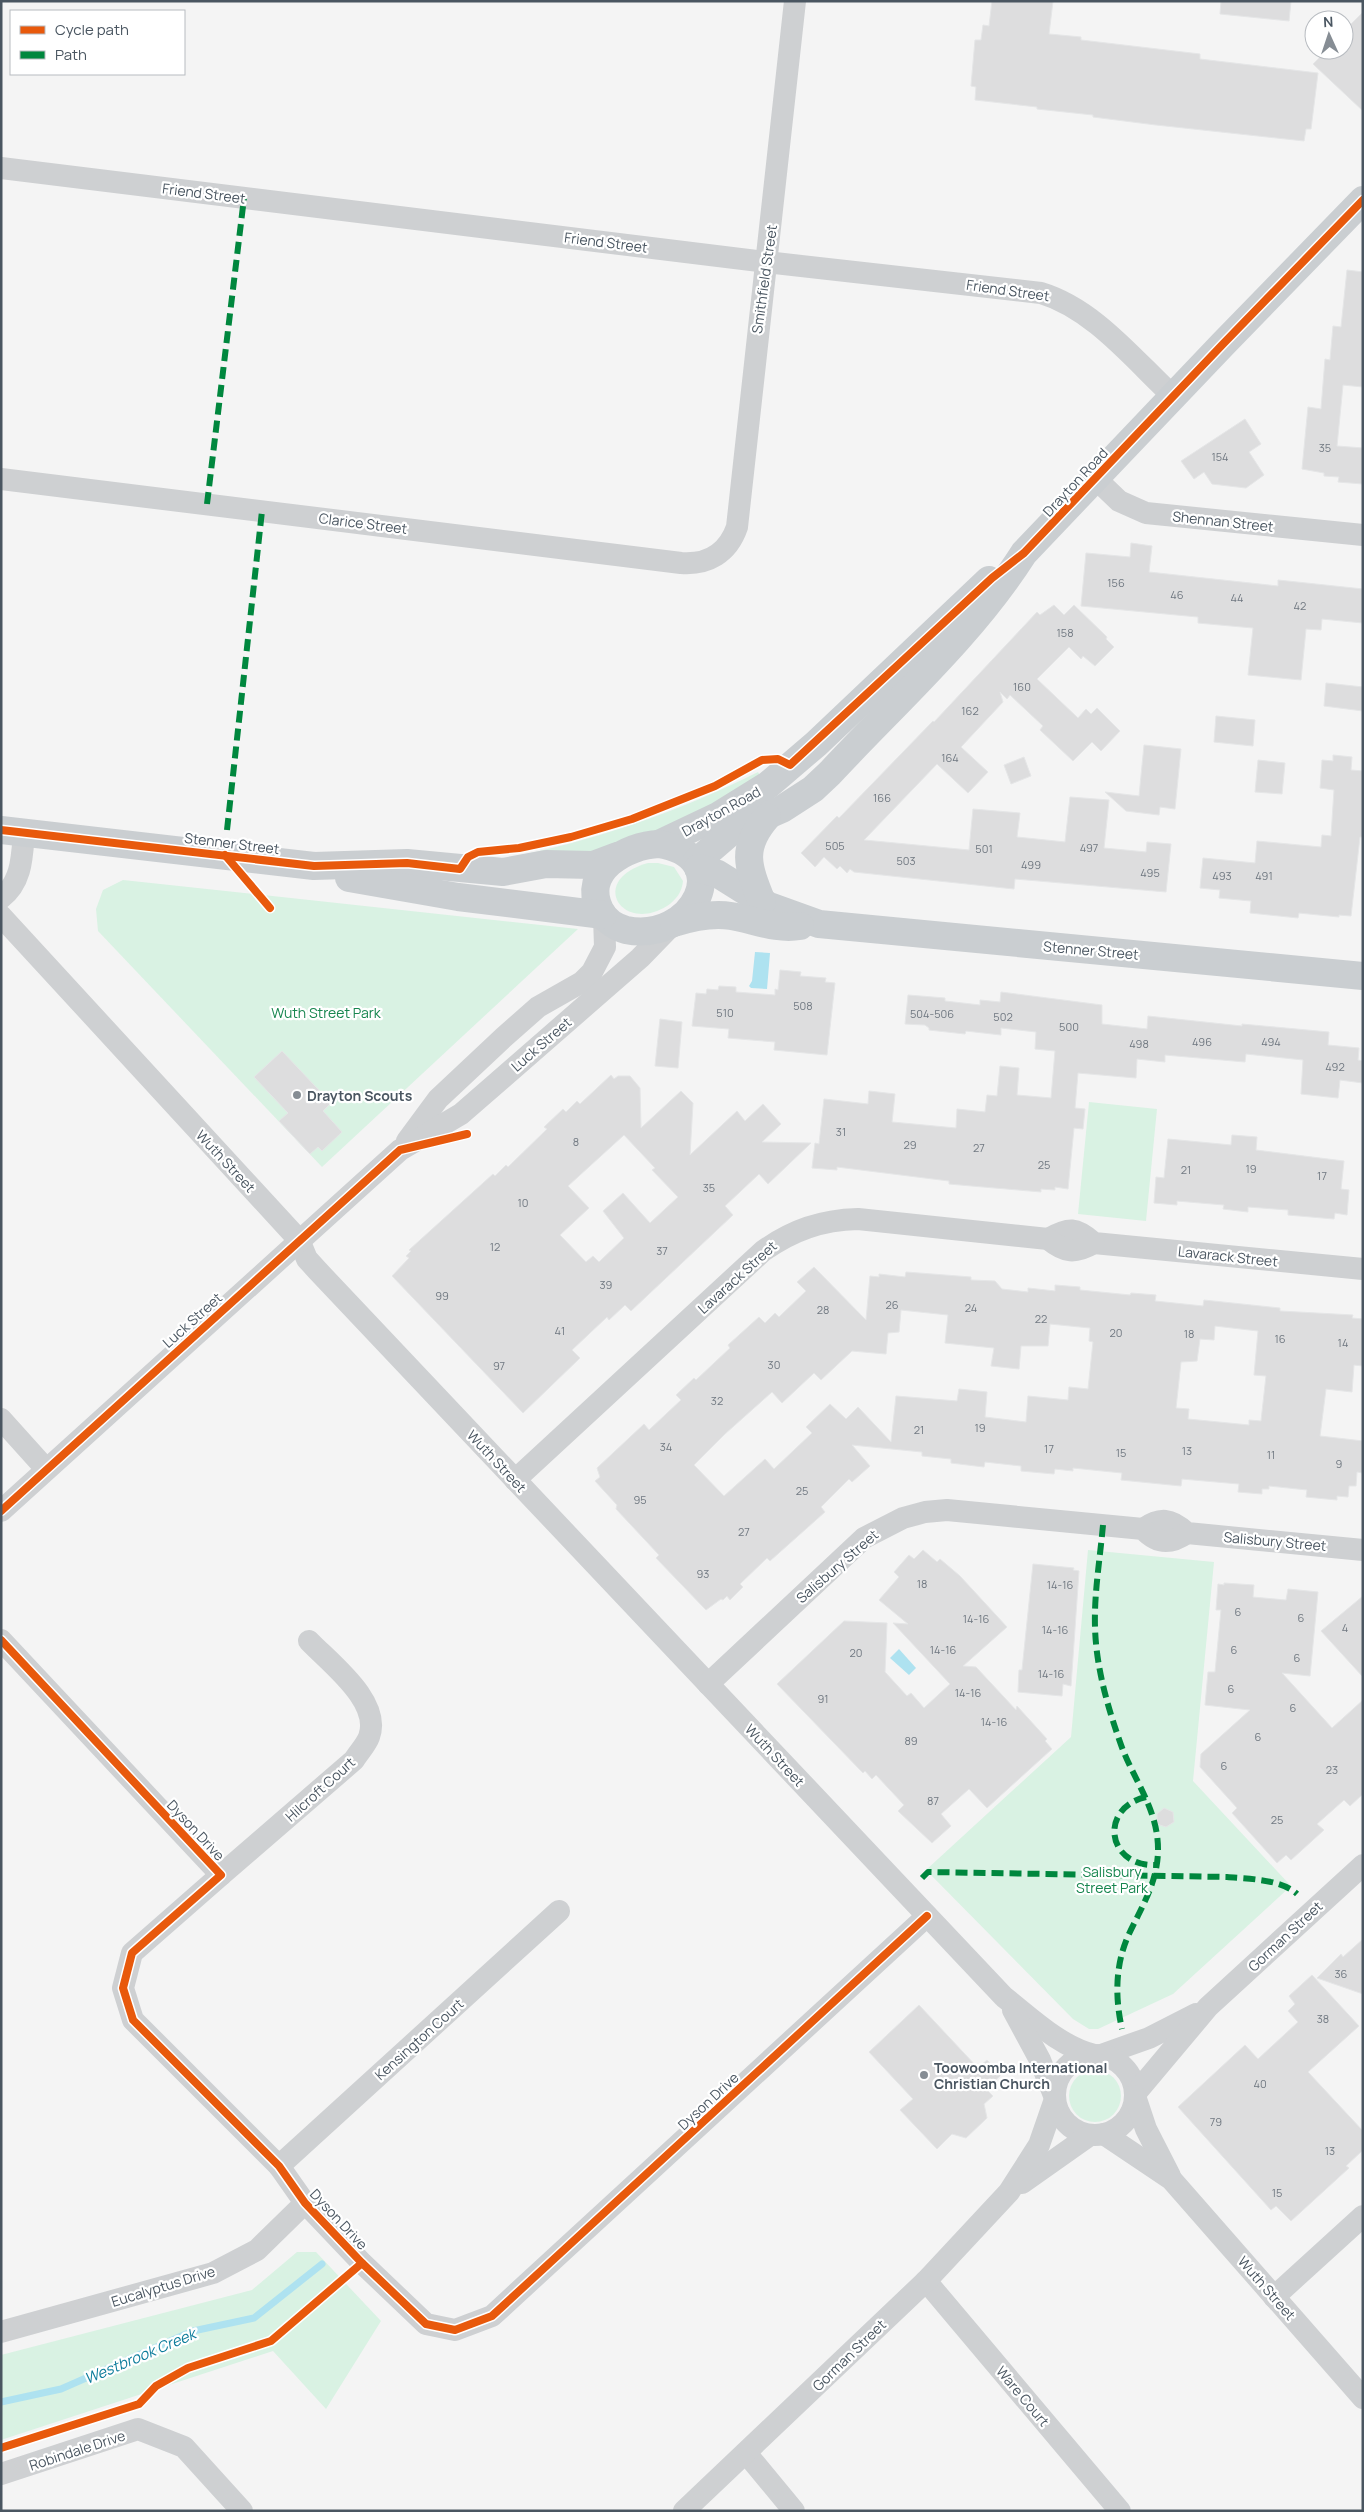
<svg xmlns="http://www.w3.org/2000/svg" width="1364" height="2512" viewBox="0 0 1364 2512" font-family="Manrope,sans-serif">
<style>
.green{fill:#d9f2e3}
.water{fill:#aee2f0}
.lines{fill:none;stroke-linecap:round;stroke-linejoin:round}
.stream{stroke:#aee2f0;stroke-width:7}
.building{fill:#ddddde;stroke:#e5e6e7;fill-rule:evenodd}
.minor{stroke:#ced0d2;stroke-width:22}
.major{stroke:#caced1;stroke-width:28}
.quiet{stroke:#00873e;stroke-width:6;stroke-dasharray:12 6;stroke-linecap:butt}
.cycleway-casing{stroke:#fff;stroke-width:11}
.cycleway{stroke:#e8590c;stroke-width:8}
.poi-dot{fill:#868d94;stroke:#fff;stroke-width:2}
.labels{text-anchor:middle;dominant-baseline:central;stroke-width:4.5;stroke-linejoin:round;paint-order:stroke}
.number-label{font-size:11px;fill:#707881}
.street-label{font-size:14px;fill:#4a5661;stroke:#fff}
.park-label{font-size:14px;fill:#17864f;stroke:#fff}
.poi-label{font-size:14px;font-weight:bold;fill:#4a5661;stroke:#fff;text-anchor:start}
.water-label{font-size:15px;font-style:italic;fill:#0c7c9b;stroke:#fff}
</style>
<rect width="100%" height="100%" fill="#f4f4f4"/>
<g class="green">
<path d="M758 772 762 779 714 808 605 852 522 855C605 837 682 810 758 772Z"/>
<path d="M648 863H658L674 867 683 881C682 892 676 900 667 906 622 934 587 880 648 863Z"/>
<polygon points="123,880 578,929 322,1167 98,931 96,909 103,890"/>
<polygon points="1089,1102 1157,1109 1146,1221 1078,1214"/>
<polygon points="1088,1550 1214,1562 1193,1781 1291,1886 1173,1994 1098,2029 1089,2029 1073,2019 926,1870 1071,1737"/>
<circle cx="1095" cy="2096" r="26"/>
<polygon points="297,2252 316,2252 381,2321 326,2409 273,2351 1,2440 1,2355 252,2290"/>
</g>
<g class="water">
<polygon points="755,952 770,953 767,989 751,988 749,986 752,981"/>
<polygon points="899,1649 916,1668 909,1675 890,1658"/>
</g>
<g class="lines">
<polyline class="stream" points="1,2402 61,2389 193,2331 254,2318 322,2264"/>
</g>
<g class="building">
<polygon points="992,1 1053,1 1049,34 1081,37 1081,40 1200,54 1200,59 1318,73 1311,129 1306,129 1304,141 1156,125 1093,117 1093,115 1037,109 1037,107 975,100 976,87 971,86 975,40 981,40 983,25 989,26"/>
<polygon points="1221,1 1291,1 1289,21 1220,14"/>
<polygon points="1363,12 1363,111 1313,64 1327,50 1344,50 1344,31"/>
<polygon points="1347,270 1363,272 1363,387 1343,385 1337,446 1363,448 1363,484 1338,482 1339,477 1324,476 1324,473 1302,469 1308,407 1321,409 1325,359 1330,360 1333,326 1341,327"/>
<polygon points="1245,419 1261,444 1249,452 1264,475 1246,488 1212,484 1204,472 1194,479 1181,461"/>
<polygon points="1131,543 1152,546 1149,572 1278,586 1278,580 1363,589 1363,623 1322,619 1321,630 1306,629 1301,680 1248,675 1253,628 1198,623 1198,617 1081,606 1086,553 1130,557"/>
<polygon points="1054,605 1064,615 1074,605 1107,637 1106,639 1114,647 1095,666 1083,656 1081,659 1069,647 1037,679 1078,718 1086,709 1091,714 1097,708 1120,731 1101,751 1092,742 1073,761 1040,730 1043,726 1010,695 1007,699 1000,692 1003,702 961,747 988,772 968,793 937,764 864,840 969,850 973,809 1020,813 1017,837 1065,842 1070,797 1109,800 1104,848 1146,852 1147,842 1171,844 1166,892 1015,879 1014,889 854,872 850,869 847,873 840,866 837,869 824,857 815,867 801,853 837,816 839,818 933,721 934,722 1037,612 1040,615"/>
<polygon points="1326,683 1363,687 1363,711 1324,706"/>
<polygon points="1216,716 1255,720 1253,746 1214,742"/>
<polygon points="1144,745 1181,749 1175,809 1160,807 1159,815 1126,811 1105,792 1139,796"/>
<polygon points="1333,755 1352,757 1351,770 1363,771 1363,837 1360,837 1351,916 1339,915 1339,917 1299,913 1298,918 1250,913 1251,901 1219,898 1220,890 1200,888 1203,858 1255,863 1257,841 1321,847 1322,835 1331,836 1334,790 1320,788 1322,760 1333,761"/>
<polygon points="1024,757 1031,776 1011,784 1004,765"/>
<polygon points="1258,760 1285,763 1282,794 1255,792"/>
<polygon points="780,970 801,972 800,976 826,978 825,982 835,983 827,1055 774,1050 775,1042 728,1038 729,1029 692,1026 696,993 706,994 707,989 718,990 719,986 736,987 736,992 775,995 775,989 778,990"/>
<polygon points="1001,992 1102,1005 1102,1024 1147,1029 1148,1016 1242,1026 1242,1024 1329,1032 1328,1045 1359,1048 1358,1060 1363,1061 1363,1083 1340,1080 1338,1098 1301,1094 1303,1060 1246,1054 1245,1062 1165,1055 1165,1062 1137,1059 1136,1078 1078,1073 1075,1108 1085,1109 1083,1129 1074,1128 1068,1189 1055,1187 1055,1190 1041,1189 1041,1192 983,1187 949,1184 949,1181 837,1167 837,1170 812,1168 815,1143 819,1144 824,1099 868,1104 869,1091 895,1094 892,1122 956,1128 957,1109 985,1112 987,1095 997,1096 1000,1066 1019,1068 1017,1095 1051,1098 1055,1051 1035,1049 1036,1032 1001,1028 1001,1035 966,1031 965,1034 929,1030 929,1028 925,1025 905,1024 908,995 945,998 945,1001 980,1005 980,1000 1000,1002"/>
<polygon points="660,1019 682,1022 678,1068 655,1066"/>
<polygon points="282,1051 331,1103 323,1111 342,1132 322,1151 318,1147 310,1154 279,1121 288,1113 254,1077"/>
<path d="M611 1075 614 1079 618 1076H630L640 1088 641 1128 681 1091 693 1103 690 1155 737 1111 745 1121 763 1104 781 1124 762 1142 811 1143 768 1184 759 1174 725 1206 733 1215 631 1311 625 1305 609 1320 607 1317 572 1350 580 1358 523 1413 392 1276 409 1258 406 1256 411 1251 409 1250 493 1174 495 1176 506 1165 508 1167 547 1129 544 1127 563 1109 566 1112 577 1101 580 1104ZM624 1135 655 1168 652 1170 678 1197 650 1223 623 1193 603 1211 624 1238 599 1262 593 1256 586 1262 560 1235 589 1208 568 1186Z"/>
<polygon points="1232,1135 1257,1137 1256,1150 1344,1161 1341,1189 1349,1190 1347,1215 1335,1213 1334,1219 1288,1215 1288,1210 1248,1207 1248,1212 1223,1209 1224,1205 1177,1201 1177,1205 1154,1203 1156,1177 1164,1178 1168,1139 1231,1145"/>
<path d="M814 1267 866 1320 870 1276 879 1277V1274L905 1277 906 1272 971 1277V1280L995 1281 1002 1289 1028 1292V1288L1055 1291V1285L1080 1287V1290L1130 1295 1131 1293 1156 1295 1155 1301 1203 1306 1204 1300 1280 1308V1311L1353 1315 1352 1318 1363 1319V1366L1354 1365 1352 1392 1326 1389 1320 1436 1363 1441V1473L1357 1472 1356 1486H1349L1348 1497 1337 1496V1500L1306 1497 1307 1490 1269 1486V1489H1262V1494L1238 1492 1239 1484 1182 1479 1181 1486 1121 1480 1122 1473 1073 1468V1471L1055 1469 1054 1474 1021 1471V1466L985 1462 984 1467 951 1463V1459L922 1456V1452L852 1445 870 1466 852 1482 849 1479 821 1507 825 1512 770 1561 767 1558 740 1584 743 1587 730 1600 727 1596 723 1600 721 1599 706 1610 656 1558 659 1555 616 1509 617 1505 595 1481 600 1477 597 1468 644 1424 649 1430 681 1400 676 1395 694 1378 696 1380 730 1348 728 1345 759 1317 765 1323 775 1313 779 1317 806 1291 797 1282ZM901 1310 948 1315 945 1343 994 1348 991 1366 1019 1369 1021 1346H1048L1050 1324 1090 1328 1089 1341 1093 1342 1088 1389 1069 1387 1068 1400 1028 1396 1026 1422 985 1417 987 1392 959 1389 957 1401 896 1396 891 1442 858 1407 846 1419 830 1404 806 1427 812 1433 774 1469 765 1459 724 1496 694 1465 725 1434 772 1392 782 1403 814 1373 821 1380 852 1351 886 1354 888 1333 899 1332ZM1215 1326 1258 1331 1254 1375 1266 1376 1261 1421 1249 1420V1425L1188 1419 1189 1409 1176 1408 1181 1362 1197 1361 1200 1339 1214 1340Z"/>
<polygon points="923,1550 937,1562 940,1559 960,1576 1007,1627 963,1666 976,1667 1016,1710 1017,1706 1047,1739 1045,1741 1052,1749 987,1808 969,1789 941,1814 951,1826 932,1843 898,1811 904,1805 876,1775 872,1779 865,1771 863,1773 777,1684 844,1621 887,1623 885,1672 907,1696 911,1693 924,1708 950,1684 893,1623 908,1624 879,1600 899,1577 894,1572 909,1555 914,1559"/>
<polygon points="1033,1564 1074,1568 1073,1570 1079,1571 1071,1686 1063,1684 1062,1696 1018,1692 1019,1670 1022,1670"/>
<polygon points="1224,1583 1254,1585 1253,1597 1286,1600 1288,1589 1318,1592 1310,1676 1282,1673 1332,1728 1363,1700 1363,1794 1350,1806 1344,1800 1317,1824 1324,1830 1291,1860 1286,1855 1277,1863 1232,1813 1237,1808 1200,1767 1201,1754 1250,1710 1205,1705 1208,1672 1215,1672 1221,1610 1216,1610 1218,1584 1224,1585"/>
<polygon points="1363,1596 1363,1677 1321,1631"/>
<polygon points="1164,1808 1173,1812 1174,1822 1166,1827 1157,1824 1157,1814"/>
<polygon points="1363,1939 1363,1994 1317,1978 1341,1954 1343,1957"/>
<polygon points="1312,1975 1359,2026 1308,2072 1363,2131 1363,2150 1346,2166 1349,2168 1291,2221 1276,2206 1271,2210 1178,2107 1245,2045 1258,2059 1298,2022 1288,2011 1295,2004 1289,1996"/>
<polygon points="919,2005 978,2068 987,2060 1001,2075 986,2089 993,2096 984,2104 987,2118 966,2138 952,2134 937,2149 900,2110 913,2099 869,2052"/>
</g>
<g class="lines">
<g class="minor">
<path d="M1 168 766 262 1041 293C1094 309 1134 360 1174 397"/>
<polyline points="1095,478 1119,501 1146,513 1363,535"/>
<path d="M1 479 681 563C708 565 728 553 737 527 755 352 777 177 795 1"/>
<path d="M1 898C22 882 22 857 24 832"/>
<path d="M1 916 299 1240 307 1259 317 1270 1004 1997C1031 2018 1059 2046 1094 2055"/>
<polyline points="407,1141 438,1099 504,1037 538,1007 582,982 592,972 605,947 604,917"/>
<path d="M1048 1239C1069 1227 1076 1227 1094 1243L1363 1269"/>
<polyline points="1,1419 46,1469"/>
<path d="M515 1480 763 1251C793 1230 821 1220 858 1219L1048 1239C1065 1253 1075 1254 1094 1243"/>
<polyline points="1,1511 400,1150 461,1114 640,958 673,924"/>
<path d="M1143 1529C1160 1517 1171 1518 1187 1533L1363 1550"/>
<polyline points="1,1640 221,1875 132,1953 123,1988 133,2020 279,2166 305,2203 362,2263 426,2324 455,2330 492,2316 927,1916"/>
<path d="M708 1684 864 1538 903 1518 925 1512 947 1510 1143 1529C1157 1544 1170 1545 1187 1533"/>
<path d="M221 1875 354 1760C359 1752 366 1745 369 1737 382 1702 331 1664 309 1641"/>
<polyline points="1013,2010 1040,2060 1055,2098"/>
<polyline points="1101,2055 1149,2038 1196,2014"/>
<circle cx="1095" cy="2095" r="40"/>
<polyline points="1135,2094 1208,2007 1363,1865"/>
<polyline points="1135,2096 1146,2129 1170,2176"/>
<polyline points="1104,2134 1171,2179 1363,2398"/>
<polyline points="279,2166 559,1911"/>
<polyline points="1022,2183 1090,2135"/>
<polyline points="926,2281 1120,2511"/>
<polyline points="1274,2297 1363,2216"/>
<polyline points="1,2332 213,2273 257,2250 305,2203"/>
<polyline points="746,2453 794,2511"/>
<polyline points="1,2474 138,2429 184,2447 242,2511"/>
<polyline points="684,2511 926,2281 1009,2192 1039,2145 1055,2099"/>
</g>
<g class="major">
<polyline points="1,830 314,866 407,863 503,872 546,864 593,865 617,856"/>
<polyline points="659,844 718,816 768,785 816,744 989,580"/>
<path d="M659 844C738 857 693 944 626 930 615 927 605 920 600 910 580 871 627 845 659 844Z"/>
<path d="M696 862 732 831 782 809 813 789 830 773C896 702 971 636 1024 553L1223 344 1363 200"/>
<polyline points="698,868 718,874 769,906 819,924 1363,976"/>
<polyline points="349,878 458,897 603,915"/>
<path d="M762 902C748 867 740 848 767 817"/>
<path d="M674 923C693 917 712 913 731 916 755 920 776 930 800 926"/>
</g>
<g class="quiet">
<polyline points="207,504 244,198"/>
<polyline points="227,830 262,511"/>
<path d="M1103 1525C1100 1559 1094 1593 1095 1627 1096 1666 1107 1705 1120 1742 1133 1780 1159 1809 1158 1852 1157 1884 1141 1908 1128 1936 1115 1966 1115 1998 1122 2029"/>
<path d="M1146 1797C1098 1808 1107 1868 1157 1865"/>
<path d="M922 1878 928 1872 1227 1877C1249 1879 1281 1879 1297 1894"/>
</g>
<defs>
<g id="cycleway">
<polyline points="1,830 314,866 407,863 460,869 468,857 478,852 519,848 571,837 632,819 715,786 762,760 778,759 790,765 992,578 1024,553 1223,344 1363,200"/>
<polyline points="225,855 270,908"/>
<polyline points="1,1511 400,1150 467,1134"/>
<polyline points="1,1640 221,1875 132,1953 123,1988 133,2020 279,2166 305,2203 362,2263 426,2324 455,2330 492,2316 927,1916"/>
<polyline points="1,2448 139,2404 156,2386 188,2368 271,2341 362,2263"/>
</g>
</defs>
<use href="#cycleway" class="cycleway-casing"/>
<use href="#cycleway" class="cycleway"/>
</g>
<g class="poi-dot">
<circle cx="297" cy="1095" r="5"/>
<circle cx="924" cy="2075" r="5"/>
</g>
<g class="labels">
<g class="number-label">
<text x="1325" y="447">35</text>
<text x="1220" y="456">154</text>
<text x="1116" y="582">156</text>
<text x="1177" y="594">46</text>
<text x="1237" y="597">44</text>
<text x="1300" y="605">42</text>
<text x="1065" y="632">158</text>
<text x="1022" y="686">160</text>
<text x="970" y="710">162</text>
<text x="950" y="757">164</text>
<text x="882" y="797">166</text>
<text x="835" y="845">505</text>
<text x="1089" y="847">497</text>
<text x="984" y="848">501</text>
<text x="906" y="860">503</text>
<text x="1031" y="864">499</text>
<text x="1150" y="872">495</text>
<text x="1222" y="875">493</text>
<text x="1264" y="875">491</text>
<text x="803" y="1005">508</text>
<text x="725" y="1012">510</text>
<text x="932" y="1013">504-506</text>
<text x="1003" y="1016">502</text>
<text x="1069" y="1026">500</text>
<text x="1202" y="1041">496</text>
<text x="1271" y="1041">494</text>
<text x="1139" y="1043">498</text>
<text x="1335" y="1066">492</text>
<text x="841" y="1131">31</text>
<text x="576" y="1141">8</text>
<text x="910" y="1144">29</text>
<text x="979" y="1147">27</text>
<text x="1044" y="1164">25</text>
<text x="1251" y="1168">19</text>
<text x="1186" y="1169">21</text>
<text x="1322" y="1175">17</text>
<text x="709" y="1187">35</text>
<text x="523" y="1202">10</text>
<text x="495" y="1246">12</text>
<text x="662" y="1250">37</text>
<text x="606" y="1284">39</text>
<text x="442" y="1295">99</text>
<text x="892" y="1304">26</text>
<text x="971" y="1307">24</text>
<text x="823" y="1309">28</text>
<text x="1041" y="1318">22</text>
<text x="560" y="1330">41</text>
<text x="1116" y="1332">20</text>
<text x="1189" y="1333">18</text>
<text x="1280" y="1338">16</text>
<text x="1343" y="1342">14</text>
<text x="774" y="1364">30</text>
<text x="499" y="1365">97</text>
<text x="717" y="1400">32</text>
<text x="980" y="1427">19</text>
<text x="919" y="1429">21</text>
<text x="666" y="1446">34</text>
<text x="1049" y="1448">17</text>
<text x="1187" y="1450">13</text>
<text x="1121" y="1452">15</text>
<text x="1271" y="1454">11</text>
<text x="1339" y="1463">9</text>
<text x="802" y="1490">25</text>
<text x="640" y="1499">95</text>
<text x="744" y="1531">27</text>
<text x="703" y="1573">93</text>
<text x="922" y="1583">18</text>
<text x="1060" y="1584">14-16</text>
<text x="1238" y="1611">6</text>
<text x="1301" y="1617">6</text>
<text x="976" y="1618">14-16</text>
<text x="1345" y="1627">4</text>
<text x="1055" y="1629">14-16</text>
<text x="943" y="1649">14-16</text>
<text x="1234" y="1649">6</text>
<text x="856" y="1652">20</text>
<text x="1297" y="1657">6</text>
<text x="1051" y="1673">14-16</text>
<text x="1231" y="1688">6</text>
<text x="968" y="1692">14-16</text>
<text x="823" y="1698">91</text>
<text x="1293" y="1707">6</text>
<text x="994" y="1721">14-16</text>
<text x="1258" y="1736">6</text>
<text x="911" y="1740">89</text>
<text x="1224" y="1765">6</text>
<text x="1332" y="1769">23</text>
<text x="933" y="1800">87</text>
<text x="1277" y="1819">25</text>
<text x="1341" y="1973">36</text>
<text x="1323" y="2018">38</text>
<text x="1260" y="2083">40</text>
<text x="1216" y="2121">79</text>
<text x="1330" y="2150">13</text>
<text x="1277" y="2192">15</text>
</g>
<g class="street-label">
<text transform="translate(204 193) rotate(7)">Friend Street</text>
<text transform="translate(606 242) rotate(7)">Friend Street</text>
<text transform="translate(764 279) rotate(-82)">Smithfield Street</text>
<text transform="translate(1008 290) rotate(8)">Friend Street</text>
<text transform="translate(1075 482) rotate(-47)">Drayton Road</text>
<text transform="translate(1223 521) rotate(6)">Shennan Street</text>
<text transform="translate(363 523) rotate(7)">Clarice Street</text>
<text transform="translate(721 811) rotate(-29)">Drayton Road</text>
<text transform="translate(232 843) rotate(7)">Stenner Street</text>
<text transform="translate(1091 950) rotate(5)">Stenner Street</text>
<text transform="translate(541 1044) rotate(-41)">Luck Street</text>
<text transform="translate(226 1161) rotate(47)">Wuth Street</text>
<text transform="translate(1228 1256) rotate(6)">Lavarack Street</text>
<text transform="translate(737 1277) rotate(-42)">Lavarack Street</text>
<text transform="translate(192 1320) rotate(-42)">Luck Street</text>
<text transform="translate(497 1461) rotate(47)">Wuth Street</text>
<text transform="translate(1275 1541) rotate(5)">Salisbury Street</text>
<text transform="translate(837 1566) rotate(-41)">Salisbury Street</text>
<text transform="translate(775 1755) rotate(47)">Wuth Street</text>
<text transform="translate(320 1789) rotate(-42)">Hilcroft Court</text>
<text transform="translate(196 1830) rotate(47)">Dyson Drive</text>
<text transform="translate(1285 1936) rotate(-43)">Gorman Street</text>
<text transform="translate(419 2039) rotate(-42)">Kensington Court</text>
<text transform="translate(708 2101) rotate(-43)">Dyson Drive</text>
<text transform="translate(339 2219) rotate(47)">Dyson Drive</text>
<text transform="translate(163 2286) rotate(-17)">Eucalyptus Drive</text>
<text transform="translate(1267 2288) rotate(49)">Wuth Street</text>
<text transform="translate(849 2355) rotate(-44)">Gorman Street</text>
<text transform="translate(1023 2396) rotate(50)">Ware Court</text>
<text transform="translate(77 2450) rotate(-18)">Robindale Drive</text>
</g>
<g class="park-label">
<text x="326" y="1012">Wuth Street Park</text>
<text x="1112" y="1871">Salisbury<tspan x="1112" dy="16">Street Park</tspan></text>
</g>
<g class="poi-label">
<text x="307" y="1095">Drayton Scouts</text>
<text x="934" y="2067">Toowoomba International<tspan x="934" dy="16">Christian Church</tspan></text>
</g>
<g class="water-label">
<text transform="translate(140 2356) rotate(-23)">Westbrook Creek</text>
</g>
</g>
<rect width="1364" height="2512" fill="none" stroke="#4a5661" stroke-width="5"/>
<rect x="10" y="10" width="175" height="65" fill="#ffffff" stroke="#b7bbc0"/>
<rect x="20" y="26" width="25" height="8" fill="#e8590c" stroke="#b7bbc0"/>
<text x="55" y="35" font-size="15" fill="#4a5661">Cycle path</text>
<rect x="20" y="51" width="25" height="8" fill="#00873e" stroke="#b7bbc0"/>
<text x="55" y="60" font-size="15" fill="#4a5661">Path</text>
<g transform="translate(1329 35) rotate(357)"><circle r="24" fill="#ffffff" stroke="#b7bbc0"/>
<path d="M0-4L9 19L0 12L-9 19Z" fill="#868d94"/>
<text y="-8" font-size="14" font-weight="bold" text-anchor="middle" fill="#4a5661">N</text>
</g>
</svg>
